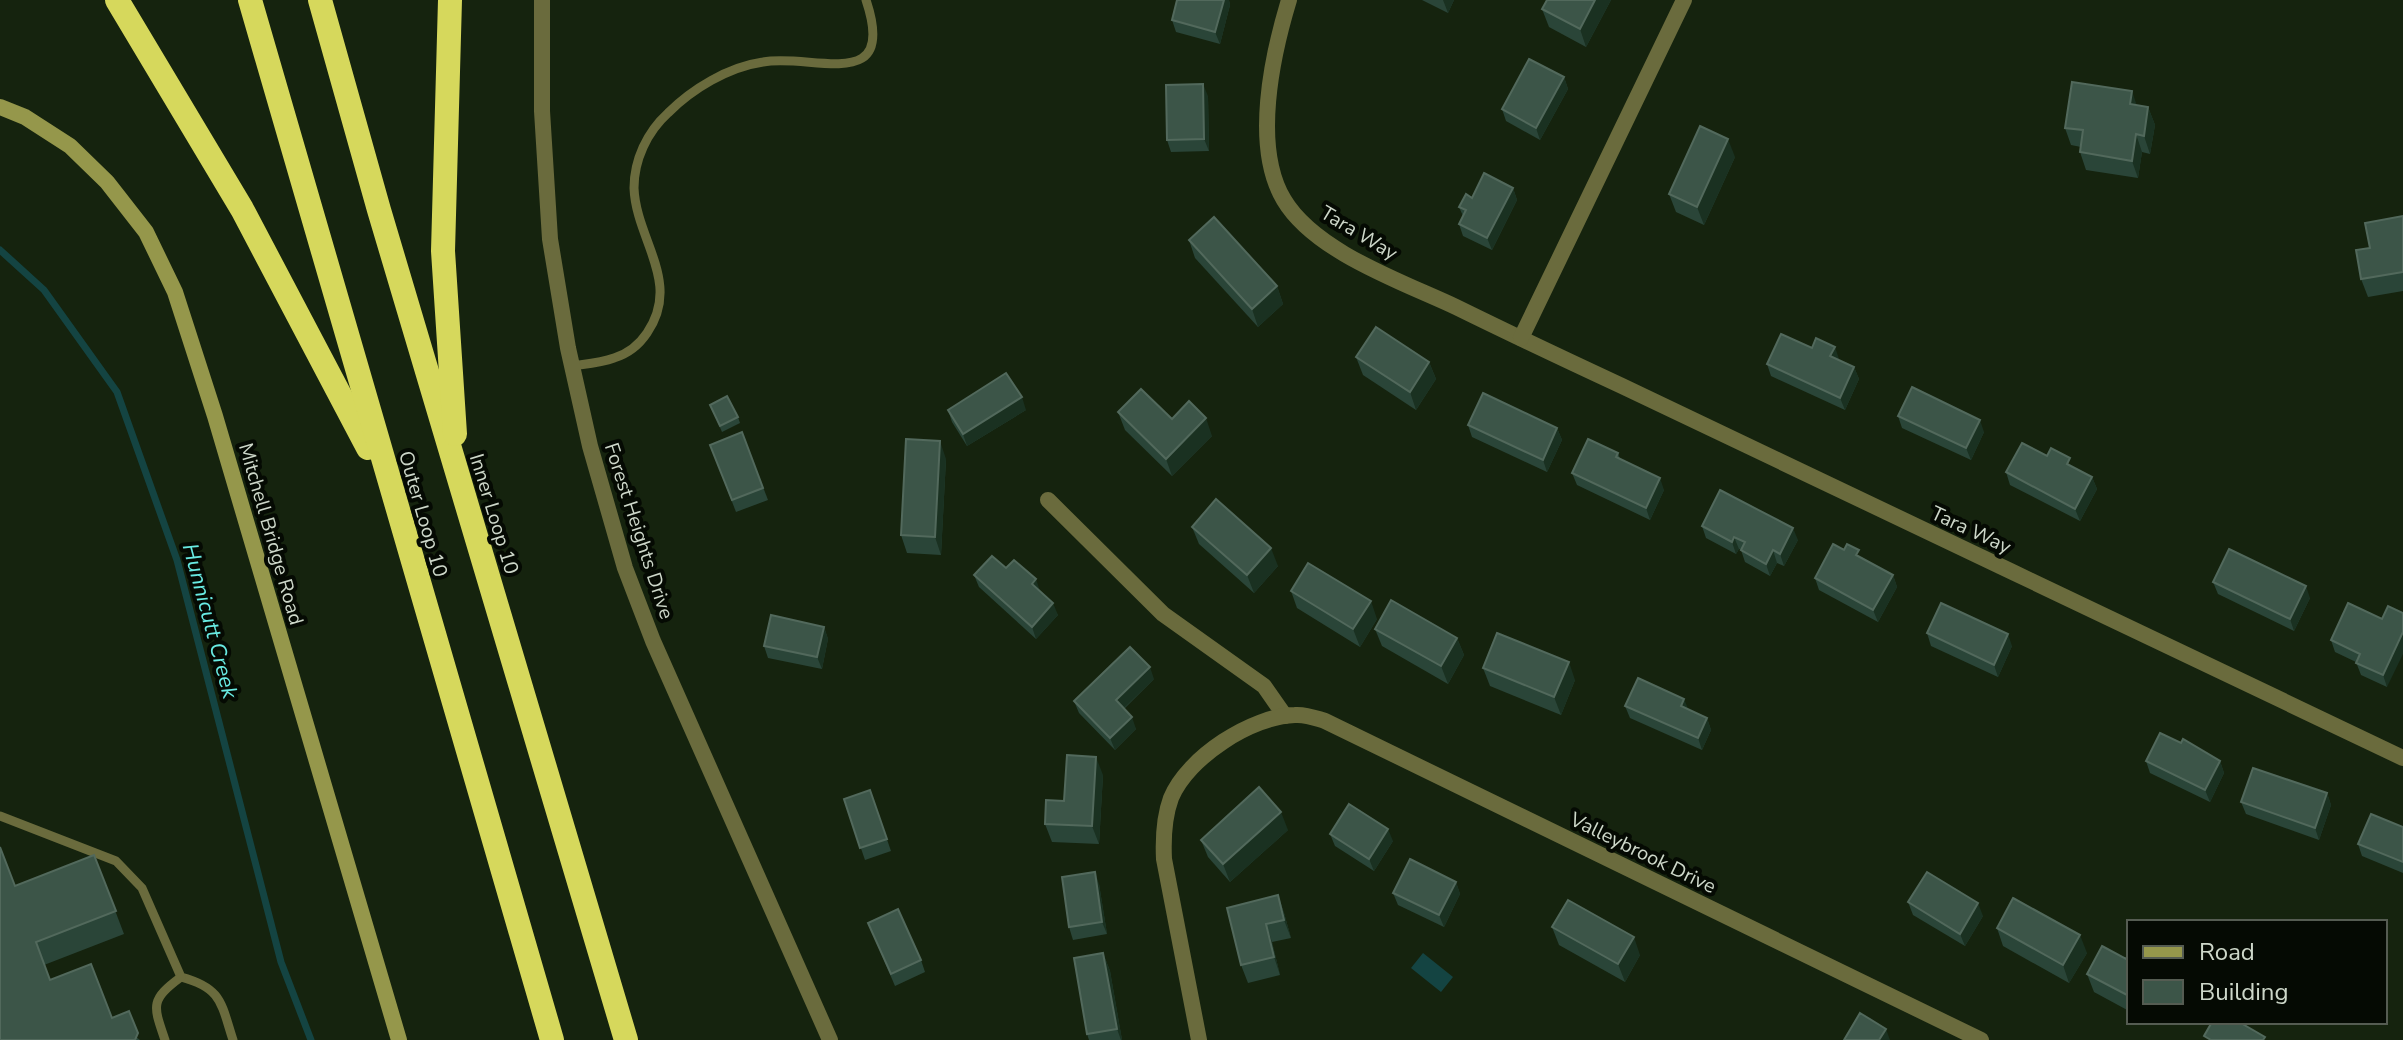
<svg xmlns="http://www.w3.org/2000/svg" width="2403" height="1040" viewBox="0 0 2403 1040" font-family="'Nunito Sans',sans-serif">
<style>
.water{fill:#144442}
.lines{fill:none;stroke-linecap:round;stroke-linejoin:round}
.stream{stroke:#144442;stroke-width:7}
.lane{stroke:#6a6b3d;stroke-width:9}
.street{stroke:#6a6b3d;stroke-width:16}
.secondary{stroke:#95974b;stroke-width:16}
.highway{stroke:#d6d85c;stroke-width:24}
.wall{fill:#2a4538}
.shaded-wall{fill:#1a3121}
.building{fill:#3c5548;stroke:#52695c;stroke-width:2}
.labels{text-anchor:middle;dominant-baseline:central;stroke-width:8;stroke-linejoin:round;paint-order:stroke}
.street-label{font-size:20px;fill:#cdd7c9;stroke:#050a03}
.water-label{font-size:22px;font-style:italic;fill:#69ebe3;stroke:#050a03}
</style>
<rect width="100%" height="100%" fill="#15230e"/>
<polygon class="water" points="1423,953 1453,977 1441,992 1411,968"/>
<g class="lines">
<polyline class="stream" points="0,250 44,290 117,392 177,560 281,962 311,1040"/>
<g class="lane">
<path d="M572 366C586 364 601 363 614 358 627 354 639 345 647 333 682 282 636 240 634 188 634 160 647 132 668 113 692 89 728 67 763 62 813 53 898 95 866 0"/>
<path d="M0 816 116 861 142 888 181 977C222 988 221 1003 233 1040"/>
<path d="M165 1040C153 1005 150 1000 181 977"/>
</g>
<g class="street">
<polyline points="542,0 542,111 550,239 568,348 590,446 625,568 653,641 830,1040"/>
<path d="M1289 0C1272 56 1252 147 1284 200 1315 252 1403 282 1456 307 1511 334 1566 360 1622 386 1882 510 2143 634 2403 758"/>
<polyline points="1521,338 1684,0"/>
<polyline points="1048,500 1163,614 1264,686 1285,716"/>
<path d="M1199 1040 1164 859C1163 838 1164 817 1171 798 1188 757 1252 716 1295 715 1306 714 1315 718 1325 721L1981 1040"/>
</g>
<polyline class="secondary" points="0,107 25,117 70,146 107,182 146,232 175,292 215,416 399,1040"/>
<g class="highway">
<polyline points="117,0 242,209 368,448"/>
<polyline points="250,0 552,1040"/>
<polyline points="320,0 379,210 626,1040"/>
<polyline points="450,0 443,251 455,434"/>
</g>
</g>
<g class="wall">
<polygon points="1177,0 1229,0 1230,5 1220,44 1176,32 1172,20"/>
<polygon points="1422,0 1454,0 1448,13"/>
<polygon points="1547,0 1611,0 1586,47 1549,27 1542,9"/>
<polygon points="1564,77 1568,89 1540,140 1506,121 1502,109"/>
<polygon points="1208,96 1209,151 1171,152 1167,140"/>
<polygon points="2137,105 2148,107 2155,125 2150,154 2142,152 2138,178 2086,170 2080,152 2081,147 2071,145 2065,128"/>
<polygon points="1735,157 1704,225 1676,212 1669,194"/>
<polygon points="1513,188 1517,200 1492,250 1463,236 1459,224 1463,216 1459,207 1472,198"/>
<polygon points="2403,216 2403,291 2368,297 2361,279"/>
<polygon points="1189,240 1277,286 1283,304 1258,327 1195,258"/>
<polygon points="1356,357 1429,362 1436,379 1416,410 1363,375"/>
<polygon points="1839,359 1839,360 1854,367 1859,379 1845,410 1771,376 1767,364"/>
<polygon points="710,405 738,417 740,423 722,432"/>
<polygon points="948,410 1026,410 967,446 952,422"/>
<polygon points="1118,412 1172,419 1212,436 1172,476 1125,430"/>
<polygon points="1898,416 1984,432 1971,460 1902,428"/>
<polygon points="1468,425 1557,428 1562,440 1547,472 1472,437"/>
<polygon points="742,432 768,500 736,512 710,445"/>
<polygon points="1618,453 1620,459 1664,490 1650,520 1577,485 1572,473"/>
<polygon points="2047,456 2092,477 2097,489 2080,521 2010,485 2006,472"/>
<polygon points="946,459 941,555 907,553 901,535"/>
<polygon points="1702,526 1798,540 1784,566 1777,563 1770,576 1745,562 1741,550 1739,549 1736,554 1706,538"/>
<polygon points="1192,527 1278,566 1254,593 1199,544"/>
<polygon points="1861,557 1893,575 1897,587 1878,622 1819,590 1815,578"/>
<polygon points="1006,568 1040,591 1058,615 1036,639 979,587 974,575"/>
<polygon points="2213,582 2310,598 2294,631 2218,594"/>
<polygon points="1291,591 1377,619 1360,647 1297,608"/>
<polygon points="2382,619 2387,687 2361,675 2356,662 2335,652 2331,640"/>
<polygon points="824,627 828,639 822,669 768,658 764,646"/>
<polygon points="1375,629 1457,638 1464,655 1448,684 1382,646"/>
<polygon points="1927,633 2012,646 1998,677 1931,646"/>
<polygon points="1483,668 1575,680 1561,715 1490,686"/>
<polygon points="1154,679 1124,709 1136,729 1115,750 1079,713 1074,701"/>
<polygon points="1625,706 1688,709 1707,718 1711,730 1702,750 1630,718"/>
<polygon points="2146,761 2220,761 2224,773 2210,802 2150,773"/>
<polygon points="1103,775 1099,844 1052,842 1045,824 1064,801"/>
<polygon points="870,790 891,851 865,860 844,799"/>
<polygon points="2327,793 2331,805 2319,840 2246,814 2241,802"/>
<polygon points="2403,827 2403,873 2362,856 2358,844"/>
<polygon points="1288,830 1230,882 1208,857 1201,840"/>
<polygon points="1330,834 1393,841 1374,871 1335,846"/>
<polygon points="94,855 124,934 44,965 50,980 112,1018 140,1040 0,1040 15,886"/>
<polygon points="1456,882 1460,894 1444,927 1398,905 1393,893"/>
<polygon points="1099,884 1107,934 1073,940 1069,927"/>
<polygon points="1278,895 1284,913 1291,938 1272,942 1280,975 1248,983 1241,965"/>
<polygon points="1908,902 1983,916 1965,946 1913,915"/>
<polygon points="868,923 921,960 925,972 895,986"/>
<polygon points="1552,927 1640,955 1625,982 1559,945"/>
<polygon points="1997,928 2087,953 2069,983 2003,946"/>
<polygon points="1103,953 1110,971 1122,1040 1089,1040 1087,1034"/>
<polygon points="2129,953 2129,1011 2094,992 2087,974 2126,959"/>
</g>
<g class="shaded-wall">
<polygon points="1224,0 1229,0 1230,5 1220,44 1215,32"/>
<polygon points="1443,0 1454,0 1448,13"/>
<polygon points="1595,0 1611,0 1586,47 1580,29"/>
<polygon points="1564,77 1568,89 1540,140 1536,128"/>
<polygon points="1203,84 1208,96 1209,151 1204,139"/>
<polygon points="2132,91 2138,109 2130,104"/>
<polygon points="2148,107 2155,125 2150,154 2144,136"/>
<polygon points="2136,134 2142,152 2138,178 2132,161"/>
<polygon points="1728,139 1735,157 1704,225 1697,207"/>
<polygon points="1513,188 1517,200 1492,250 1487,238"/>
<polygon points="1277,286 1283,304 1258,327 1252,309"/>
<polygon points="1835,347 1839,359 1835,368 1830,356"/>
<polygon points="1429,362 1436,379 1416,410 1410,392"/>
<polygon points="1854,367 1859,379 1845,410 1840,398"/>
<polygon points="1022,397 1026,410 967,446 963,434"/>
<polygon points="1206,418 1212,436 1172,476 1166,459"/>
<polygon points="1980,420 1984,432 1971,460 1966,448"/>
<polygon points="1557,428 1562,440 1547,472 1543,460"/>
<polygon points="940,441 946,459 941,555 935,537"/>
<polygon points="2092,477 2097,489 2080,521 2075,509"/>
<polygon points="1660,478 1664,490 1650,520 1646,508"/>
<polygon points="1793,528 1798,540 1784,566 1780,554"/>
<polygon points="1734,537 1739,549 1736,554 1732,542"/>
<polygon points="1271,548 1278,566 1254,593 1247,575"/>
<polygon points="1773,550 1777,563 1770,576 1766,564"/>
<polygon points="1893,575 1897,587 1878,622 1873,610"/>
<polygon points="1036,579 1040,591 1032,584"/>
<polygon points="2306,586 2310,598 2294,631 2290,619"/>
<polygon points="1371,601 1377,619 1360,647 1353,629"/>
<polygon points="1053,603 1058,615 1036,639 1032,627"/>
<polygon points="824,627 828,639 822,669 817,657"/>
<polygon points="2403,632 2403,654 2387,687 2383,675"/>
<polygon points="2008,634 2012,646 1998,677 1994,665"/>
<polygon points="1457,638 1464,655 1448,684 1441,666"/>
<polygon points="1569,662 1575,680 1561,715 1554,697"/>
<polygon points="1150,667 1154,679 1120,712 1116,700"/>
<polygon points="1684,699 1689,711 1681,706"/>
<polygon points="1132,717 1136,729 1115,750 1110,738"/>
<polygon points="1707,718 1711,730 1702,750 1698,738"/>
<polygon points="1096,757 1103,775 1099,844 1092,826"/>
<polygon points="2220,761 2224,773 2210,802 2205,790"/>
<polygon points="2327,793 2331,805 2319,840 2315,828"/>
<polygon points="1281,812 1288,830 1230,882 1223,864"/>
<polygon points="1388,829 1393,841 1374,871 1369,859"/>
<polygon points="1095,872 1099,884 1107,934 1102,922"/>
<polygon points="1456,882 1460,894 1444,927 1439,915"/>
<polygon points="1278,895 1284,913 1291,938 1284,920"/>
<polygon points="1978,903 1983,916 1965,946 1960,934"/>
<polygon points="1266,924 1272,942 1280,975 1274,957"/>
<polygon points="2080,935 2087,953 2069,983 2063,965"/>
<polygon points="1634,937 1640,955 1625,982 1618,964"/>
<polygon points="1103,953 1110,971 1122,1040 1121,1040 1117,1029"/>
<polygon points="1886,1029 1890,1040 1879,1040"/>
</g>
<g class="building">
<polygon points="1177,0 1224,0 1215,32 1172,20"/>
<polygon points="1547,0 1595,0 1580,29 1542,9"/>
<polygon points="1529,59 1564,77 1536,128 1502,109"/>
<polygon points="2072,82 2132,91 2130,104 2148,107 2144,136 2136,134 2132,161 2080,152 2083,130 2065,128"/>
<polygon points="1203,84 1204,139 1167,140 1166,85"/>
<polygon points="1700,126 1728,139 1697,207 1669,194"/>
<polygon points="1484,173 1513,188 1487,238 1459,224 1466,210 1459,207 1466,194 1472,198"/>
<polygon points="2403,216 2403,272 2361,279 2356,250 2370,248 2365,223"/>
<polygon points="1214,217 1277,286 1252,309 1189,240"/>
<polygon points="1376,327 1429,362 1410,392 1356,357"/>
<polygon points="1781,334 1812,348 1816,338 1835,347 1830,356 1854,367 1840,398 1767,364"/>
<polygon points="1006,373 1022,397 963,434 948,410"/>
<polygon points="1912,387 1980,420 1966,448 1898,416"/>
<polygon points="1141,389 1172,419 1189,401 1206,418 1166,459 1118,412"/>
<polygon points="1483,393 1557,428 1543,460 1468,425"/>
<polygon points="727,396 738,417 720,426 710,405"/>
<polygon points="742,432 763,488 732,500 710,445"/>
<polygon points="906,439 940,441 935,537 901,535"/>
<polygon points="1588,439 1618,453 1616,457 1660,478 1646,508 1572,473"/>
<polygon points="2022,443 2047,456 2051,448 2070,458 2067,464 2092,477 2075,509 2006,472"/>
<polygon points="1720,490 1793,528 1780,554 1773,550 1766,564 1741,550 1745,542 1734,537 1732,542 1702,526"/>
<polygon points="1216,499 1271,548 1247,575 1192,527"/>
<polygon points="1833,544 1844,550 1847,544 1859,550 1856,555 1893,575 1873,610 1815,578"/>
<polygon points="2229,549 2306,586 2290,619 2213,582"/>
<polygon points="992,556 1006,568 1014,560 1036,579 1032,584 1053,603 1032,627 974,575"/>
<polygon points="1308,563 1371,601 1353,629 1291,591"/>
<polygon points="1391,600 1457,638 1441,666 1375,629"/>
<polygon points="1941,603 2008,634 1994,665 1927,633"/>
<polygon points="2348,603 2382,619 2388,606 2403,613 2403,632 2383,675 2356,663 2360,654 2331,640"/>
<polygon points="771,615 824,627 817,657 764,646"/>
<polygon points="1497,633 1569,662 1554,697 1483,668"/>
<polygon points="1130,647 1150,667 1116,700 1132,717 1110,738 1074,701"/>
<polygon points="1638,678 1684,699 1681,706 1707,718 1698,738 1625,706"/>
<polygon points="2160,733 2181,743 2183,739 2220,761 2205,790 2146,761"/>
<polygon points="1067,755 1096,757 1092,826 1045,824 1046,800 1064,801"/>
<polygon points="2253,768 2327,793 2315,828 2241,802"/>
<polygon points="1259,787 1281,812 1223,864 1201,840"/>
<polygon points="870,790 887,839 860,848 844,799"/>
<polygon points="1349,804 1388,829 1369,859 1330,834"/>
<polygon points="2371,814 2403,827 2403,862 2358,844"/>
<polygon points="0,847 15,886 94,855 116,911 36,942 50,980 91,964 112,1018 129,1011 138,1033 135,1040 0,1040"/>
<polygon points="1410,859 1456,882 1439,915 1393,893"/>
<polygon points="1095,872 1102,922 1069,927 1062,877"/>
<polygon points="1927,872 1978,903 1960,934 1908,902"/>
<polygon points="1278,895 1284,920 1266,924 1274,957 1241,965 1227,908"/>
<polygon points="2013,898 2080,935 2063,965 1997,928"/>
<polygon points="1568,900 1634,937 1618,964 1552,927"/>
<polygon points="898,909 921,960 891,974 868,923"/>
<polygon points="2102,946 2126,959 2129,953 2129,996 2087,974"/>
<polygon points="1103,953 1117,1029 1087,1034 1074,958"/>
<polygon points="1860,1013 1886,1029 1879,1040 1844,1040"/>
<polygon points="2212,1022 2239,1022 2265,1037 2263,1040 2211,1040 2204,1036"/>
</g>
<g class="labels">
<g class="street-label">
<text transform="translate(1359 233) rotate(31)">Tara Way</text>
<text transform="translate(423 514) rotate(74)">Outer Loop 10</text>
<text transform="translate(494 514) rotate(73)">Inner Loop 10</text>
<text transform="translate(1971 530) rotate(25)">Tara Way</text>
<text transform="translate(639 531) rotate(72)">Forest Heights Drive</text>
<text transform="translate(271 534) rotate(74)">Mitchell Bridge Road</text>
<text transform="translate(1643 853) rotate(26)">Valleybrook Drive</text>
</g>
<g class="water-label">
<text transform="translate(210 621) rotate(75)">Hunnicutt Creek</text>
</g>
</g>
<rect x="2127" y="920" width="260" height="104" fill="#050a03" stroke="#555c52" stroke-width="2"/>
<rect x="2143" y="946" width="40" height="12" fill="#95974b" stroke="#555c52" stroke-width="2"/>
<text x="2199" y="960" font-size="24" fill="#cdd7c9">Road</text>
<rect x="2143" y="980" width="40" height="24" fill="#3c5548" stroke="#555c52" stroke-width="2"/>
<text x="2199" y="1000" font-size="24" fill="#cdd7c9">Building</text>
</svg>
